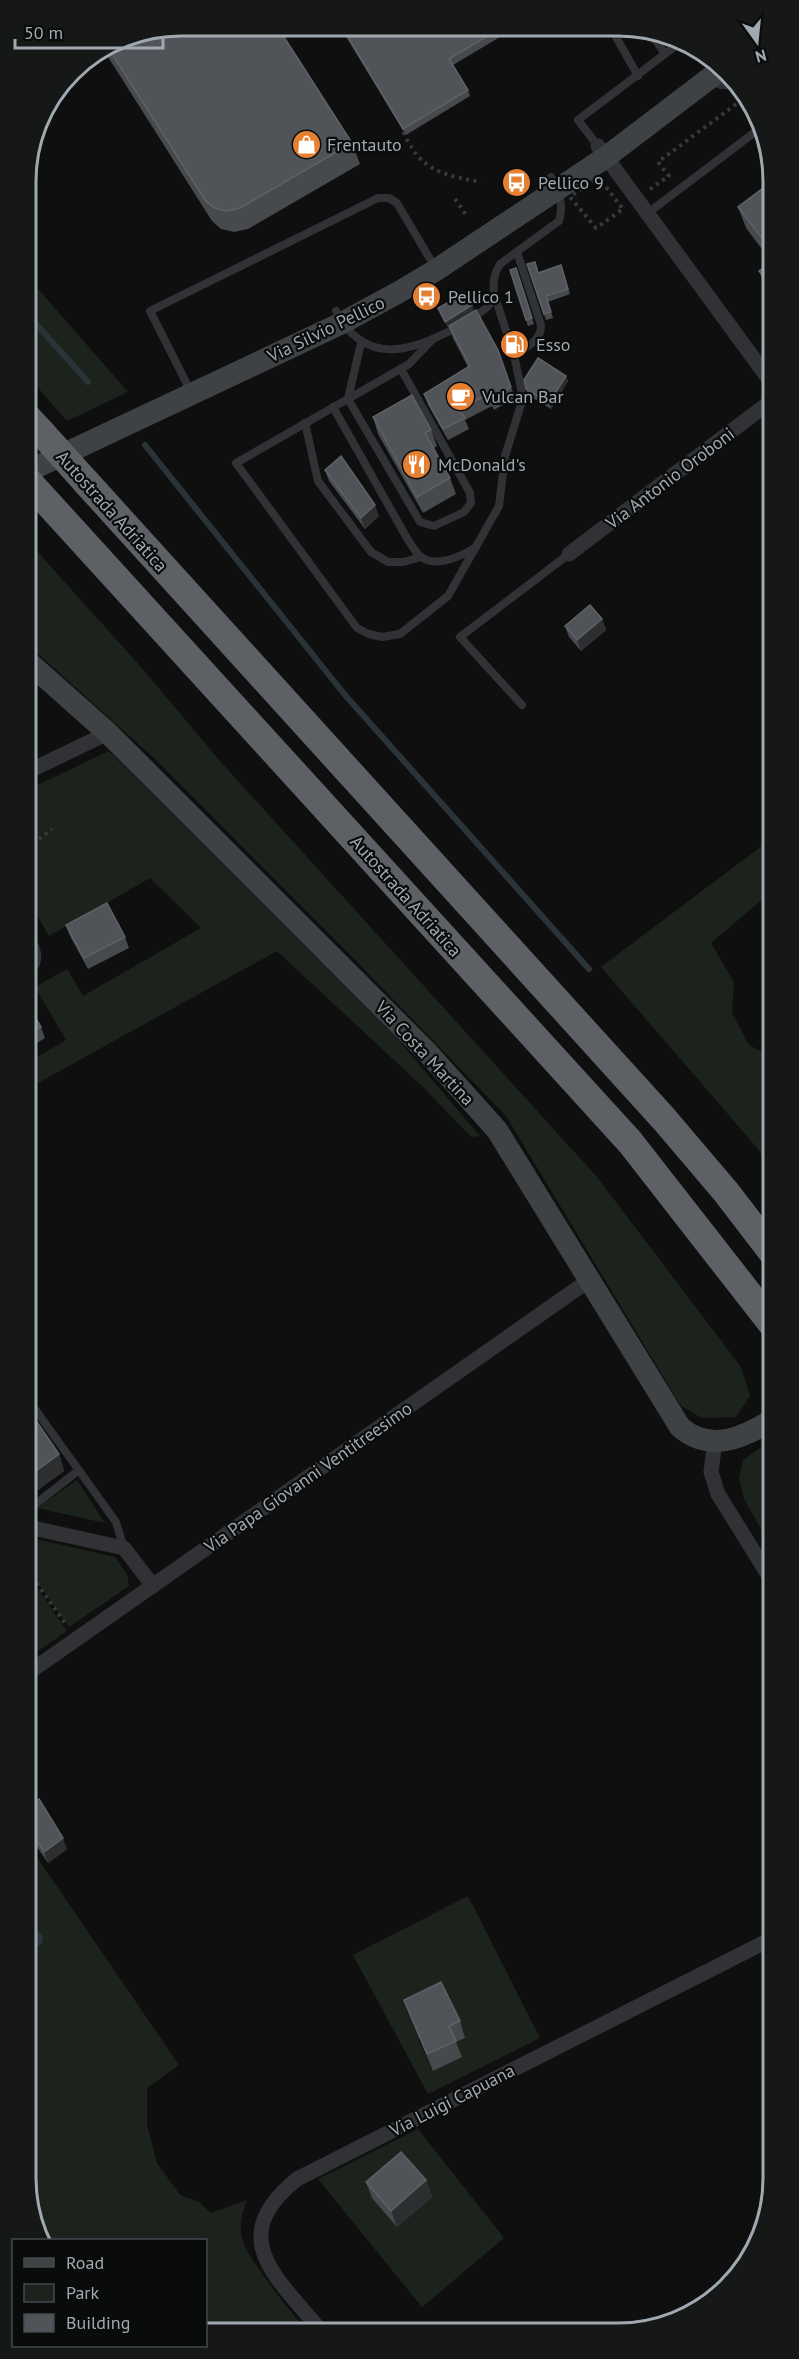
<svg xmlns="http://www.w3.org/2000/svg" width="799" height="2359" viewBox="0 0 799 2359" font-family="'PT Sans',sans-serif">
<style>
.green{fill:#1c231c;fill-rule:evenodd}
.water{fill:#2a3438}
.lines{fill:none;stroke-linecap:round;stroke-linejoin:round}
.stream{stroke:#2a3438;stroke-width:6}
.path{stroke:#37393c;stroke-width:4;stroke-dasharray:3 4.5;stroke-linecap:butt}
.service{stroke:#313235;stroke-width:8}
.minor{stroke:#313235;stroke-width:15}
.secondary{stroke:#3f4245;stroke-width:22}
.motorway{stroke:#5d6166;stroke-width:28}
.motorway-bridge{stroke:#5d6166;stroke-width:28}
.wall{fill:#474a4d}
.shaded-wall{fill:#2c2e30}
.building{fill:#505458;stroke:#5d6266;stroke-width:1.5}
.labels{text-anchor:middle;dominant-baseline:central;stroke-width:4.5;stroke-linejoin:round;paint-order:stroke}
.poi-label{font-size:18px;fill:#a1a9b0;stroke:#0a0b0b;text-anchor:start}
.street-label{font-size:18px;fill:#a1a9b0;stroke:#0a0b0b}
.rim{fill:none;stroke:#a1a9b0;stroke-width:3}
</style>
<rect width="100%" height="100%" fill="#0f0f10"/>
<g class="green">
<polygon points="26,275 128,392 67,421 26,374"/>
<polygon points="26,539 141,667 220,761 597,1177 741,1367 750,1396 736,1417 702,1418 681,1406 506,1116 360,965 154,758 26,643"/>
<polygon points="109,751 394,1035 480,1136 471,1137 424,1088 277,951 27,1089 27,1063 66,1040 35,987 67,969 83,996 201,928 150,878 49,936 27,898 27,790"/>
<polygon points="771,839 771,859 764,864 763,876 771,892 711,943 734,982 732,1013 749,1045 772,1057 772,1170 758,1149 601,967"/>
<polygon points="771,1440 772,1441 772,1549 744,1499 739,1478 743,1460"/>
<polygon points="77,1480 105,1523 37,1508"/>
<polygon points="28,1537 115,1557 127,1574 129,1586 69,1627 28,1569"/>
<polygon points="28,1575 67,1631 28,1658"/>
<path d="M28 1844 179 2065 147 2088V2125L157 2163 180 2195 199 2202 211 2213 247 2200C242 2213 239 2224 242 2238 246 2258 292 2313 307 2331H206V2240H46L29 2208 28 1946H37V1933H28Z"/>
<path d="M468 1896 540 2038 428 2094 353 1955ZM465 2037 455 2043 433 2070 418 2039Z"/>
<polygon points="418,2129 504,2238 422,2307 318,2179"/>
</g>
<circle class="water" cx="35" cy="1939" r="8"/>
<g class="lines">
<g class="stream">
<polyline points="26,313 88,382"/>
<polyline points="145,445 345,695 589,969"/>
</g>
<g class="path">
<path d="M404 132C404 136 409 143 412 148 427 173 454 177 481 182"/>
<polygon points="594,180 602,182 623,209 596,228 570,197"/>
<polyline points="650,189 669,176 658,162 743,99"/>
<polyline points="455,199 466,215"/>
<polyline points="27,848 52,829"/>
<polyline points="28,1571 67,1626"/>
</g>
<g class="service">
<polyline points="611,28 638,76"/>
<polyline points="648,29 665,54"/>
<polyline points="712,81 721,85 735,85"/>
<polyline points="598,146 578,120 678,44"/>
<polyline points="648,213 759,129"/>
<path d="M336 311C365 367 412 352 457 327"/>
<path d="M470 319C510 297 483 292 500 264L559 221C564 205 560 191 551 177"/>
<polyline points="431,341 409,364 236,463 357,628 369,634 382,637 400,634 448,596 499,506 505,456 523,398 514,355 495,297"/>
<path d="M514 355C527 346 541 342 541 325L517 252"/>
<polyline points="191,392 150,311 378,198 389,198 397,203 430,259"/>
<polyline points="348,399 420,522 434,526 464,512 471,503 470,493 401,369"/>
<polyline points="348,399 361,343"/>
<path d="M333 407 408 540C412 545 415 552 420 556 435 569 462 556 476 547"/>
<polyline points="305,423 318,481 371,552 388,562 403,562 421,557"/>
<polyline points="522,705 460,637 569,554"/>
<polyline points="27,754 38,766"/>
<polyline points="27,1398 116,1522 124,1548"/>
<polyline points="28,1510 79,1470"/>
</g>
<g class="minor">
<polyline points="598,146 771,382"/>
<polyline points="569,554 771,401"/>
<polyline points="27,772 108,733"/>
<path d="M27 938C34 950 38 960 27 971"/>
<polyline points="715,1441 711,1472 718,1494 772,1581"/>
<polyline points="28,1527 124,1548 153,1586"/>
<polyline points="28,1673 588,1281"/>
<path d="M321 2331C277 2277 224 2238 297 2179L773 1938"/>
</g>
<g class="secondary">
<polyline points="26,472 342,323 399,292 436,270 606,157 723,68"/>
<path d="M27 661 108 733 427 1052 497 1130 680 1427C710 1453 743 1438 772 1420"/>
</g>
<g class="motorway">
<polyline points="26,416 41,432"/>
<polyline points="26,479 630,1142 772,1324"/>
<polyline points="86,482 664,1119 726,1192 772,1252"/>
</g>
<polyline class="motorway-bridge" points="41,432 86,482"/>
</g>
<g class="wall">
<polygon points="181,26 289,26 291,33 284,38 352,143 360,164 248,229 234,232 221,229 212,221 103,49 122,37"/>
<polygon points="340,27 515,28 453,65 468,90 470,96 406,135"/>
<polygon points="770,183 771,261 746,228 738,207"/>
<polygon points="771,263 771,297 767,292 759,271"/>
<polygon points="527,264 539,273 561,265 570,294 548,302 553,318 546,320"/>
<polygon points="516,268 534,324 528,326 526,320"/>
<polygon points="449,326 498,350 515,398 494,410 492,406 465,420 469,429 448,440 428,405 424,394 468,367 453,338"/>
<polygon points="566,376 568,381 551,409 528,395 526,389"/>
<polygon points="373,417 431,430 437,446 434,448 450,478 456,494 423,513 378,434"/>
<polygon points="325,470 379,516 365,529 329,481"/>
<polygon points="602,619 606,630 581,651 569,637 565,626"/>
<polygon points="66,925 125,937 129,948 88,969 70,936"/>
<polygon points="27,1004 41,1027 45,1038 27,1049"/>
<polygon points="28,1409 59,1454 64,1471 35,1492 28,1490"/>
<polygon points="28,1806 67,1849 48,1863 28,1834"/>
<polygon points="404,2000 460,2021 465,2038 456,2042 462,2057 433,2071"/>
<polygon points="426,2180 432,2197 397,2227 372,2198 366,2182"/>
</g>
<g class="shaded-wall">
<polygon points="275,26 289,26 291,33 280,40"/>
<polygon points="472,305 474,310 447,327 445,322"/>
<polygon points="566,376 568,381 551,409 549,403"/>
<polygon points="375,505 379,516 365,529 361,518"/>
<polygon points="602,619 606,630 581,651 577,640"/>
<polygon points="59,1454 64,1471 35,1492 29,1476"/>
<polygon points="63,1838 67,1849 48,1863 44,1852"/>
<polygon points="426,2180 432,2197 397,2227 391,2211"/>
</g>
<g class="building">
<polygon points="181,26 277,26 352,143 240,208 226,211 214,208 205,200 107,46 122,37"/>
<polygon points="342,27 501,28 449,59 468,90 403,129"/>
<polygon points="770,183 771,250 738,207"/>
<polygon points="535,262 538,273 561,265 568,289 546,296 551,312 544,314 527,264"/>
<polygon points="771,263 771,286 759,271"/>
<polygon points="516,268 532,318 526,320 510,270"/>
<polygon points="465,293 472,305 445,322 438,308"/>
<polygon points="476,310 498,350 511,387 490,399 488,394 459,410 465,418 443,429 424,394 470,366 449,326"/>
<polygon points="538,358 566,376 549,403 526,389 524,380"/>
<polygon points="412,395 431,430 425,433 450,478 417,497 373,417"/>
<polygon points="341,456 375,505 361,518 325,470"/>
<polygon points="590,605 602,619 577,640 565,626"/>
<polygon points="107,903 125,937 84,958 66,925"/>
<polygon points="27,1004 41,1027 27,1035"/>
<polygon points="28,1409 59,1454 29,1476 28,1476"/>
<polygon points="39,1799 63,1838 44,1852 28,1828 28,1806"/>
<polygon points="441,1982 460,2021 449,2026 456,2041 427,2054 404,2000"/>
<polygon points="401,2152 426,2180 391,2211 366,2182"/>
</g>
<defs>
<symbol id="shop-disc" viewBox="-11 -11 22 22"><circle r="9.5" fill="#e58033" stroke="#0a0b0b"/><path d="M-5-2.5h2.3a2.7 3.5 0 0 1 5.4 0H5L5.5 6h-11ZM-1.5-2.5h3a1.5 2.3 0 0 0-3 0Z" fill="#fff"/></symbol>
<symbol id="bus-disc" viewBox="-11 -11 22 22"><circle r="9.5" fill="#e58033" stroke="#0a0b0b"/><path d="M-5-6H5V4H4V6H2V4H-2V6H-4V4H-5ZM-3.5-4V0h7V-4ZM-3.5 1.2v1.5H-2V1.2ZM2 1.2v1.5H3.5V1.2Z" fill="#fff"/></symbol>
<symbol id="fuel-disc" viewBox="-11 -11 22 22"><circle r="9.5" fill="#e58033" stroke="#0a0b0b"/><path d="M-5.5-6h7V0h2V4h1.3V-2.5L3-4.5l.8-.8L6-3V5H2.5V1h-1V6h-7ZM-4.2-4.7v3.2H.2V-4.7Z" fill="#fff"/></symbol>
<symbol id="cafe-disc" viewBox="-11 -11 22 22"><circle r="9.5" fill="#e58033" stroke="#0a0b0b"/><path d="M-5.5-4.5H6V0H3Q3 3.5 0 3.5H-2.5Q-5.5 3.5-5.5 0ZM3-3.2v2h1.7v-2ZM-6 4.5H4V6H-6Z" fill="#fff"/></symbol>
<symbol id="restaurant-disc" viewBox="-11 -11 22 22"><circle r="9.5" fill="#e58033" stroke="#0a0b0b"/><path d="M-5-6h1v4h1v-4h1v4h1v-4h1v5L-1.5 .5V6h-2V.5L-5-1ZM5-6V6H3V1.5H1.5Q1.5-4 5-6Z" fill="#fff"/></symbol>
</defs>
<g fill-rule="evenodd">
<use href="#shop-disc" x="290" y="128" width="33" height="33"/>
<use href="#bus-disc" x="500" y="166" width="33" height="33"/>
<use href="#bus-disc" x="410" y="280" width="33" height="33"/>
<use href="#fuel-disc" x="498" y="328" width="33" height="33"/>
<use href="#cafe-disc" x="444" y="380" width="33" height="33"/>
<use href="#restaurant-disc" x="400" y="448" width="33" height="33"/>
</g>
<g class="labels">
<g class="poi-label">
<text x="327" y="144">Frentauto</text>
<text x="538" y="182">Pellico 9</text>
<text x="448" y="296">Pellico 1</text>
<text x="536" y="344">Esso</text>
<text x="482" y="396">Vulcan Bar</text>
<text x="438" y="464">McDonald's</text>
</g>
<g class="street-label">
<text transform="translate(326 329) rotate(-26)">Via Silvio Pellico</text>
<text transform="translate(670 478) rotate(-37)">Via Antonio Oroboni</text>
<text transform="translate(112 511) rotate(48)">Autostrada Adriatica</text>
<text transform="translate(406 896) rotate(48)">Autostrada Adriatica</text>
<text transform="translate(425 1053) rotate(47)">Via Costa Martina</text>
<text transform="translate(308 1477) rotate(-35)">Via Papa Giovanni Ventitreesimo</text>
<text transform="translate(452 2100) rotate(-27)">Via Luigi Capuana</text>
</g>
</g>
<path d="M0 0H799V2359H0ZM181 36H618A145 145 0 0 1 763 181V2178A145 145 0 0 1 618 2323H181A145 145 0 0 1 36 2178V181A145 145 0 0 1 181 36Z" fill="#161818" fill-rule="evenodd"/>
<path class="rim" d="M181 36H618A145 145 0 0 1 763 181V2178A145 145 0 0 1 618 2323H181A145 145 0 0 1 36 2178V181A145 145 0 0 1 181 36Z"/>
<rect x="12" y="2239" width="195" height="108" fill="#0a0b0b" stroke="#464a4d" stroke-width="1.5"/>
<rect x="24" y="2258" width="30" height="9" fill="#3f4245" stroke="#464a4d" stroke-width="1.5"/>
<text x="66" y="2269" font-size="18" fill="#a1a9b0">Road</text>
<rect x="24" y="2284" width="30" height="18" fill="#1c231c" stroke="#464a4d" stroke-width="1.5"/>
<text x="66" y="2299" font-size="18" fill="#a1a9b0">Park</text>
<rect x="24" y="2314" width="30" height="18" fill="#505458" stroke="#464a4d" stroke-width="1.5"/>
<text x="66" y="2329" font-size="18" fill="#a1a9b0">Building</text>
<g transform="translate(757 42) rotate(165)" stroke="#0a0b0b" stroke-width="4.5" paint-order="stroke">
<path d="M0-4.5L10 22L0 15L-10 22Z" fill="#a1a9b0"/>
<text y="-9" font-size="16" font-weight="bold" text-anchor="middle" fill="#a1a9b0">N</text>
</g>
<path d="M15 39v9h148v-9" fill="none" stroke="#a1a9b0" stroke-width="3"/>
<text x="24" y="39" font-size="18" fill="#a1a9b0" stroke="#0a0b0b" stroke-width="4.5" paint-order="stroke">50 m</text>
</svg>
